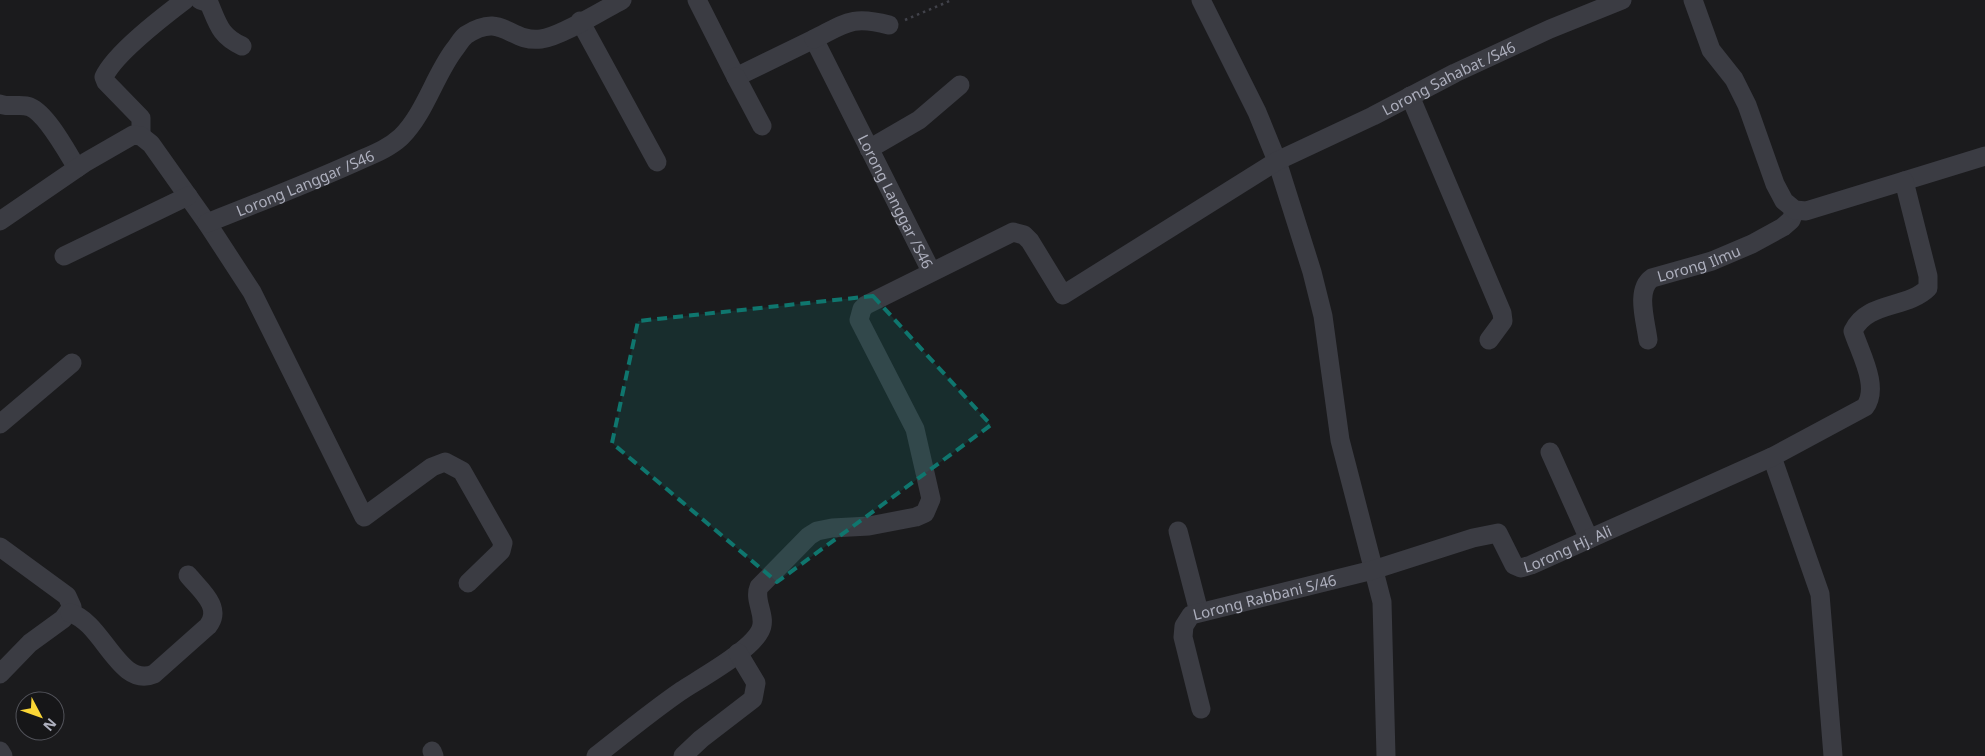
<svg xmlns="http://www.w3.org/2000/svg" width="1985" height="756" viewBox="0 0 1985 756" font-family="'Noto Sans',sans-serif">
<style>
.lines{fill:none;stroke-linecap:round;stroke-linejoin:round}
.path{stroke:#41424a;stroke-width:2.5;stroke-dasharray:2.5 4;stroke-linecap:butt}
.minor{stroke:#3b3c43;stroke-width:19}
.marked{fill:#0f766e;fill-opacity:0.2;stroke:#0f766e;stroke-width:4;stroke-dasharray:10 6;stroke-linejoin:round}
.labels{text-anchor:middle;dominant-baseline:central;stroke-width:4.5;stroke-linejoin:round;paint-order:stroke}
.street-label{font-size:15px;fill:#adafbd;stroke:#161618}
</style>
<rect width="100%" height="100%" fill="#1b1b1d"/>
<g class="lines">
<polyline class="path" points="905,20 952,0"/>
<g class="minor">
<path d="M200 0 209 3C218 24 220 36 242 46"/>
<path id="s1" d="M697 0 736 77 814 39 931 271"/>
<polyline points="1201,0 1257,112 1277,161 1312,272 1323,316 1340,440 1382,602 1386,756"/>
<polyline points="580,21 657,162"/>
<path d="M814 39C846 23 852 15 889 25"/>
<polyline points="736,77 762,126"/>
<polyline points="1410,96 1502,313 1503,321 1489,340"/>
<path d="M0 104C10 108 21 103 30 107 47 114 67 152 77 168"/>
<path d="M141 136V118L106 82 104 77C115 53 164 16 185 0"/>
<polyline points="869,149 919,120 960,85"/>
<polyline points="1904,181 1985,156"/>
<polyline points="0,221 86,162 133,135 141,136 151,144 207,223 252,292 364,517 432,467 445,462 462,471 503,543 501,551 468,583"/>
<path id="s2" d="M207 223C255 204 304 185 351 164 368 156 387 150 401 137 425 113 434 77 454 50 458 45 461 39 466 35 503 11 509 43 541 39 560 37 603 10 622 0"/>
<polyline points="64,256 188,196"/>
<path id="s3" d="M1648 340C1646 322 1635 290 1652 278L1712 261 1752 244 1783 227 1791 220 1795 210"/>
<polyline points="0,424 72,363"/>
<polyline points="1550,452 1589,539"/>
<polyline points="1772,457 1820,594 1833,756"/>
<polyline points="1178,531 1199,612"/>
<polyline points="0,547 67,596 72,607 63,619 30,643 0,674"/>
<path d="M70 613C103 622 119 689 154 674L208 626C223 607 200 590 188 575"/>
<path id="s4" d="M1201 709 1183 637 1184 626 1191 615 1373 570 1473 538 1498 533 1514 565 1521 568 1531 565 1772 457 1865 407C1880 387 1860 353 1853 331 1867 301 1907 309 1928 288V276L1904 181 1806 211 1795 210 1784 201 1775 184 1747 105 1734 79 1711 50 1693 0"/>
<polyline points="0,751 3,756"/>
<polyline points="432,751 434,756"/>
<path id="s5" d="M596 756C624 734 652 711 681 691 701 678 750 651 760 631 768 617 753 601 759 587L809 536 817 531 832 528 869 526 916 517 925 513 931 499 915 429 859 320 862 309 866 305 1013 232 1024 235 1030 241 1063 295 1277 161 1373 116 1455 73 1550 29 1622 0"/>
<polyline points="683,756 701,739 753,699 756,683 738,653"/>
</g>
</g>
<path class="marked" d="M873 296 991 425 777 582 612 443 638 321Z"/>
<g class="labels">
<g class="street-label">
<text stroke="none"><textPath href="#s5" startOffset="1360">Lorong Sahabat /S46</textPath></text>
<text stroke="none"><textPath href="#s2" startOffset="106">Lorong Langgar /S46</textPath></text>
<text stroke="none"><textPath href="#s1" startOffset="355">Lorong Langgar /S46</textPath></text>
<text stroke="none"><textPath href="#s3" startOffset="114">Lorong Ilmu</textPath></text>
<text stroke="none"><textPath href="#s4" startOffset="510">Lorong Hj. Ali</textPath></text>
<text stroke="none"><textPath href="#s4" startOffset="174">Lorong Rabbani S/46</textPath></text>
</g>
</g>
<g transform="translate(40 716) rotate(131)"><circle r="24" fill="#161618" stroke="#52535a"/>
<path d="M0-4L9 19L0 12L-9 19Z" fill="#fad636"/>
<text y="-8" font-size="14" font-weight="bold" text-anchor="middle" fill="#adafbd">N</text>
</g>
</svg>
